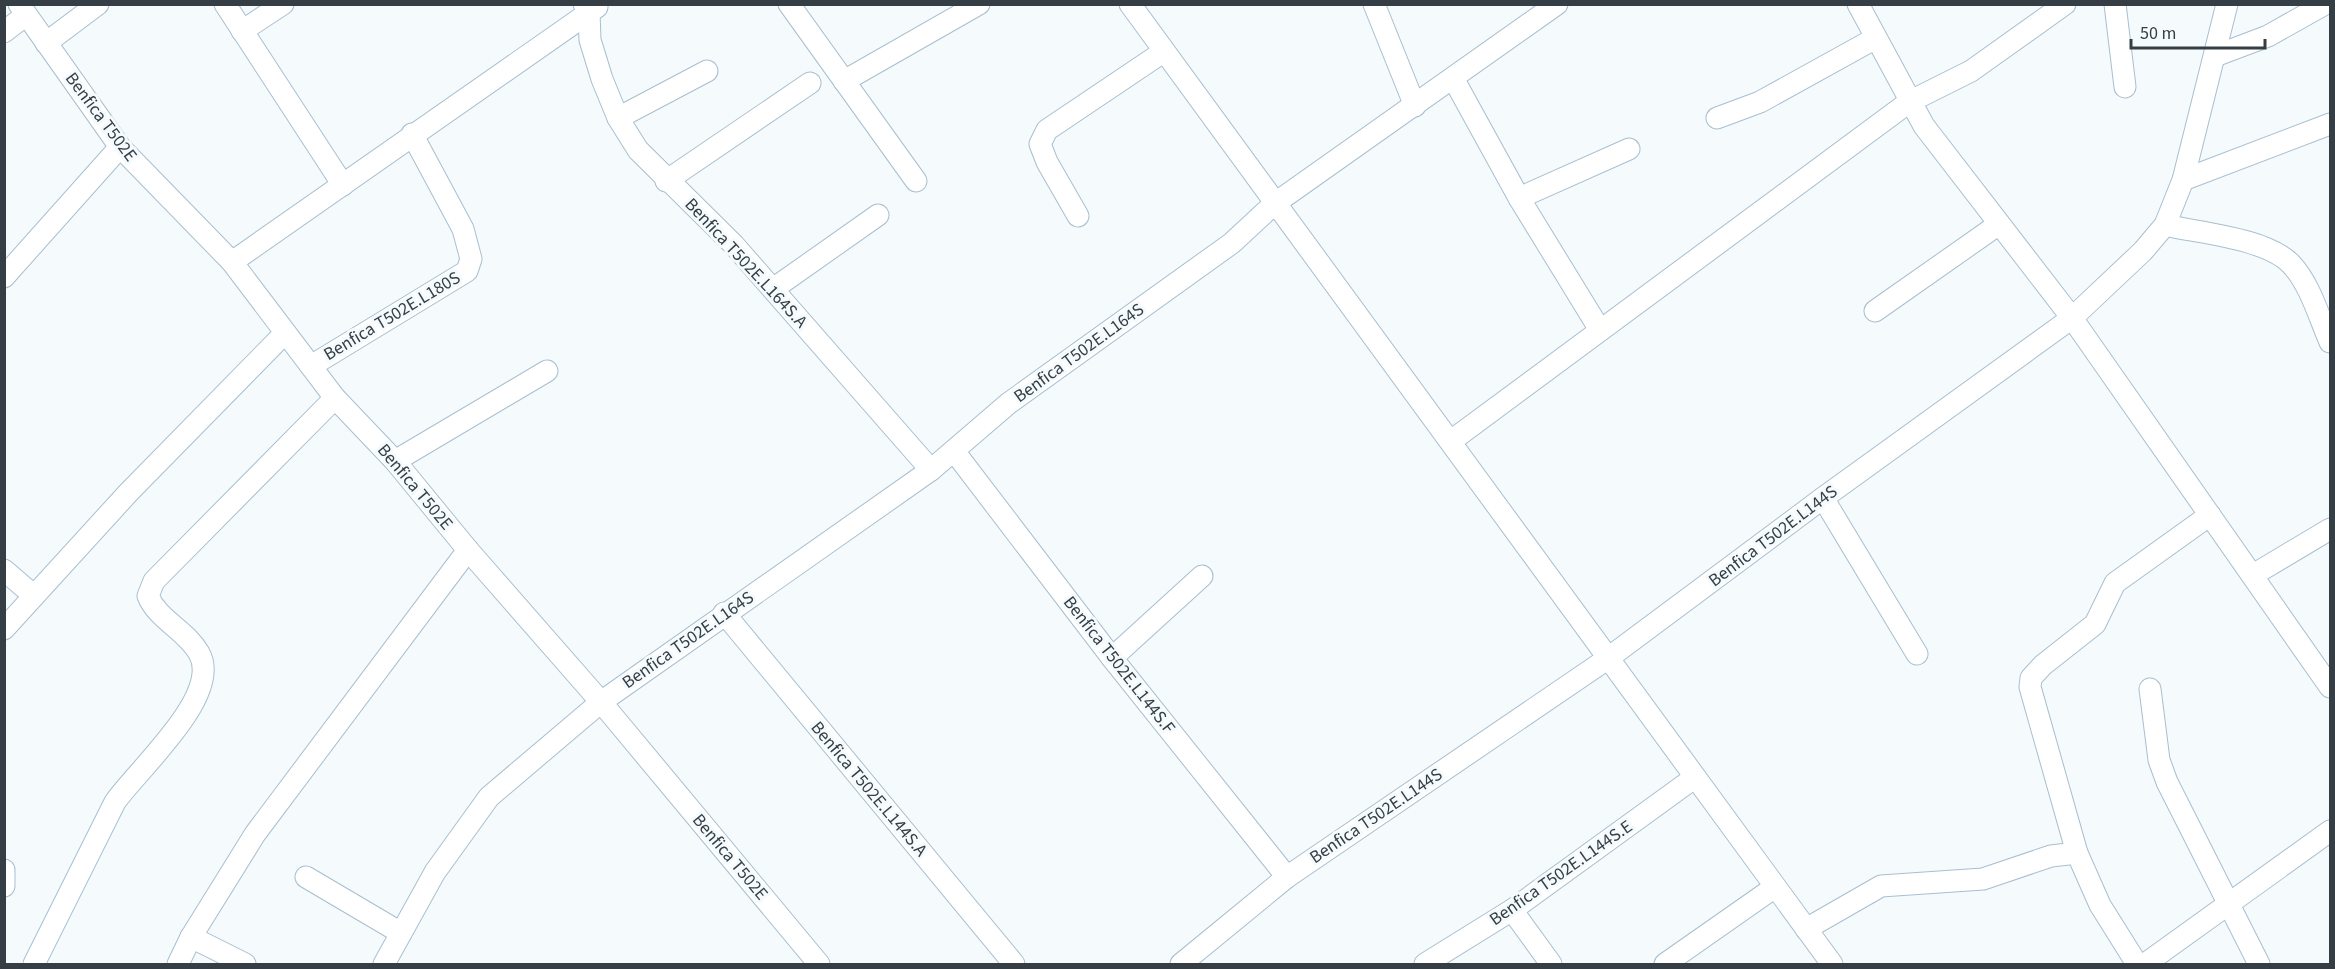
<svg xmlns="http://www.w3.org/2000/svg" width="2335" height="969" viewBox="0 0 2335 969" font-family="'Source Sans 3',sans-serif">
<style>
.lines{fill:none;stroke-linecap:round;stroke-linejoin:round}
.minor-casing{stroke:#a8bfd0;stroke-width:23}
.minor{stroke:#fff;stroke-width:21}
.labels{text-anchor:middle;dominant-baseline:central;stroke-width:6;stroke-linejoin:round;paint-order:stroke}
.street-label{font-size:18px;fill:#353e45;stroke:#f5fafd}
</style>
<rect width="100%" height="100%" fill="#f5fafd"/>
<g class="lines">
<defs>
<g id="minor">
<polyline points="19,4 120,147 232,262 335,398 395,461 468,550 601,702 819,964"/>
<polyline points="225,4 343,185"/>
<polyline points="584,4 589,12 590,40 602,79 618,118 638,150 734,245 931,470"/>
<polyline points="789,4 916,181"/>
<polyline points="1130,4 1832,964"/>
<polyline points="1374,4 1415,106"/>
<polyline points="1858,4 1924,126 2072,318 2330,687"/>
<polyline points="2115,4 2125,87"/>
<polyline points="242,31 283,4"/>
<polyline points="4,32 26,15"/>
<polyline points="46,43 98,4"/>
<polyline points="2215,56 2268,36 2325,4"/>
<polyline points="1453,78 1519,198"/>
<polyline points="844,81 979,4"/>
<polyline points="618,118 707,71"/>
<polyline points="1717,118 1760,102 1874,39"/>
<polyline points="2183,180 2330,124"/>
<polyline points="666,181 810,83"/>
<polyline points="1078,216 1047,162 1040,144 1047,130 1163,52"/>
<path d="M2165 225C2199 233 2266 238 2291 264 2310 284 2319 317 2330 342"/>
<polyline points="232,262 597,7"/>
<polyline points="4,277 120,147"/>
<polyline points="773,289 878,215"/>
<polyline points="1875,311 1999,224"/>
<polyline points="1600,330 1519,198 1629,149"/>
<polyline points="311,366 467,271 471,259 463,229 412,134"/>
<polyline points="1451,441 1909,102 1971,71 2065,4"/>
<polyline points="954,451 1112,658 1287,877"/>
<polyline points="395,461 547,371"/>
<polyline points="1823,498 1917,654"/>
<polyline points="4,570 33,595"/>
<polyline points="2253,575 2330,529"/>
<polyline points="724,613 1014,964"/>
<polyline points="4,629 128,493 285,333"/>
<polyline points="1112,658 1202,576"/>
<polyline points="2150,689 2159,760 2167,782 2259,964"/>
<polyline points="4,870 4,886"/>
<polyline points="306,877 401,933"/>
<polyline points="1512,910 1551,964"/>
<polyline points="1806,929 1881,886 1983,879 2051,856 2077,853"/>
<polyline points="191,937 245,964"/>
<path d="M34 964 115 802C138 769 223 695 199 653 186 630 158 620 148 596L154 581 335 398"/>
<polyline points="178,964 191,937 255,834 468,550"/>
<polyline points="384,964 435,872 489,797 601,702 931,470 1009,403 1232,243 1274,204 1557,4"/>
<polyline points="1181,964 1287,877 1607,659 1823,498 2072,318 2143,251 2165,225 2183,180 2227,4"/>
<polyline points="1425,964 1512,910 1694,778"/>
<polyline points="1665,964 1775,887"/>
<polyline points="2137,964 2100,905 2077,853 2030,687 2031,678 2043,665 2095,624 2115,583 2210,515"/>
<polyline points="2145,964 2330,831"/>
</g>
</defs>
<use href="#minor" class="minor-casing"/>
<use href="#minor" class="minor"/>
</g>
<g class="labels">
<g class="street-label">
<text transform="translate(101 117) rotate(53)">Benfica T502E</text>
<text transform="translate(746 263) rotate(47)">Benfica T502E.L164S.A</text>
<text transform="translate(392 316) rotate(-31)">Benfica T502E.L180S</text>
<text transform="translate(1079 353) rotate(-36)">Benfica T502E.L164S</text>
<text transform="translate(415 487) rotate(50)">Benfica T502E</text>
<text transform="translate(1773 536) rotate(-37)">Benfica T502E.L144S</text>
<text transform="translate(688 640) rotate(-35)">Benfica T502E.L164S</text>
<text transform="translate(1119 665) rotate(52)">Benfica T502E.L144S.F</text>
<text transform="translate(869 789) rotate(50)">Benfica T502E.L144S.A</text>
<text transform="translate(1376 816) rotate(-34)">Benfica T502E.L144S</text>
<text transform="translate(730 857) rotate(50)">Benfica T502E</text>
<text transform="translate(1561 873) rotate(-35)">Benfica T502E.L144S.E</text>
</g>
</g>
<rect width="2335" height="969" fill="none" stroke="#353e45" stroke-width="12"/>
<path d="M2131 39v9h134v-9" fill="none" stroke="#353e45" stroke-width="3"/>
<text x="2140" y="39" font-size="18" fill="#353e45" stroke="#f5fafd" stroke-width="4.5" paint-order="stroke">50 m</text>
</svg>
